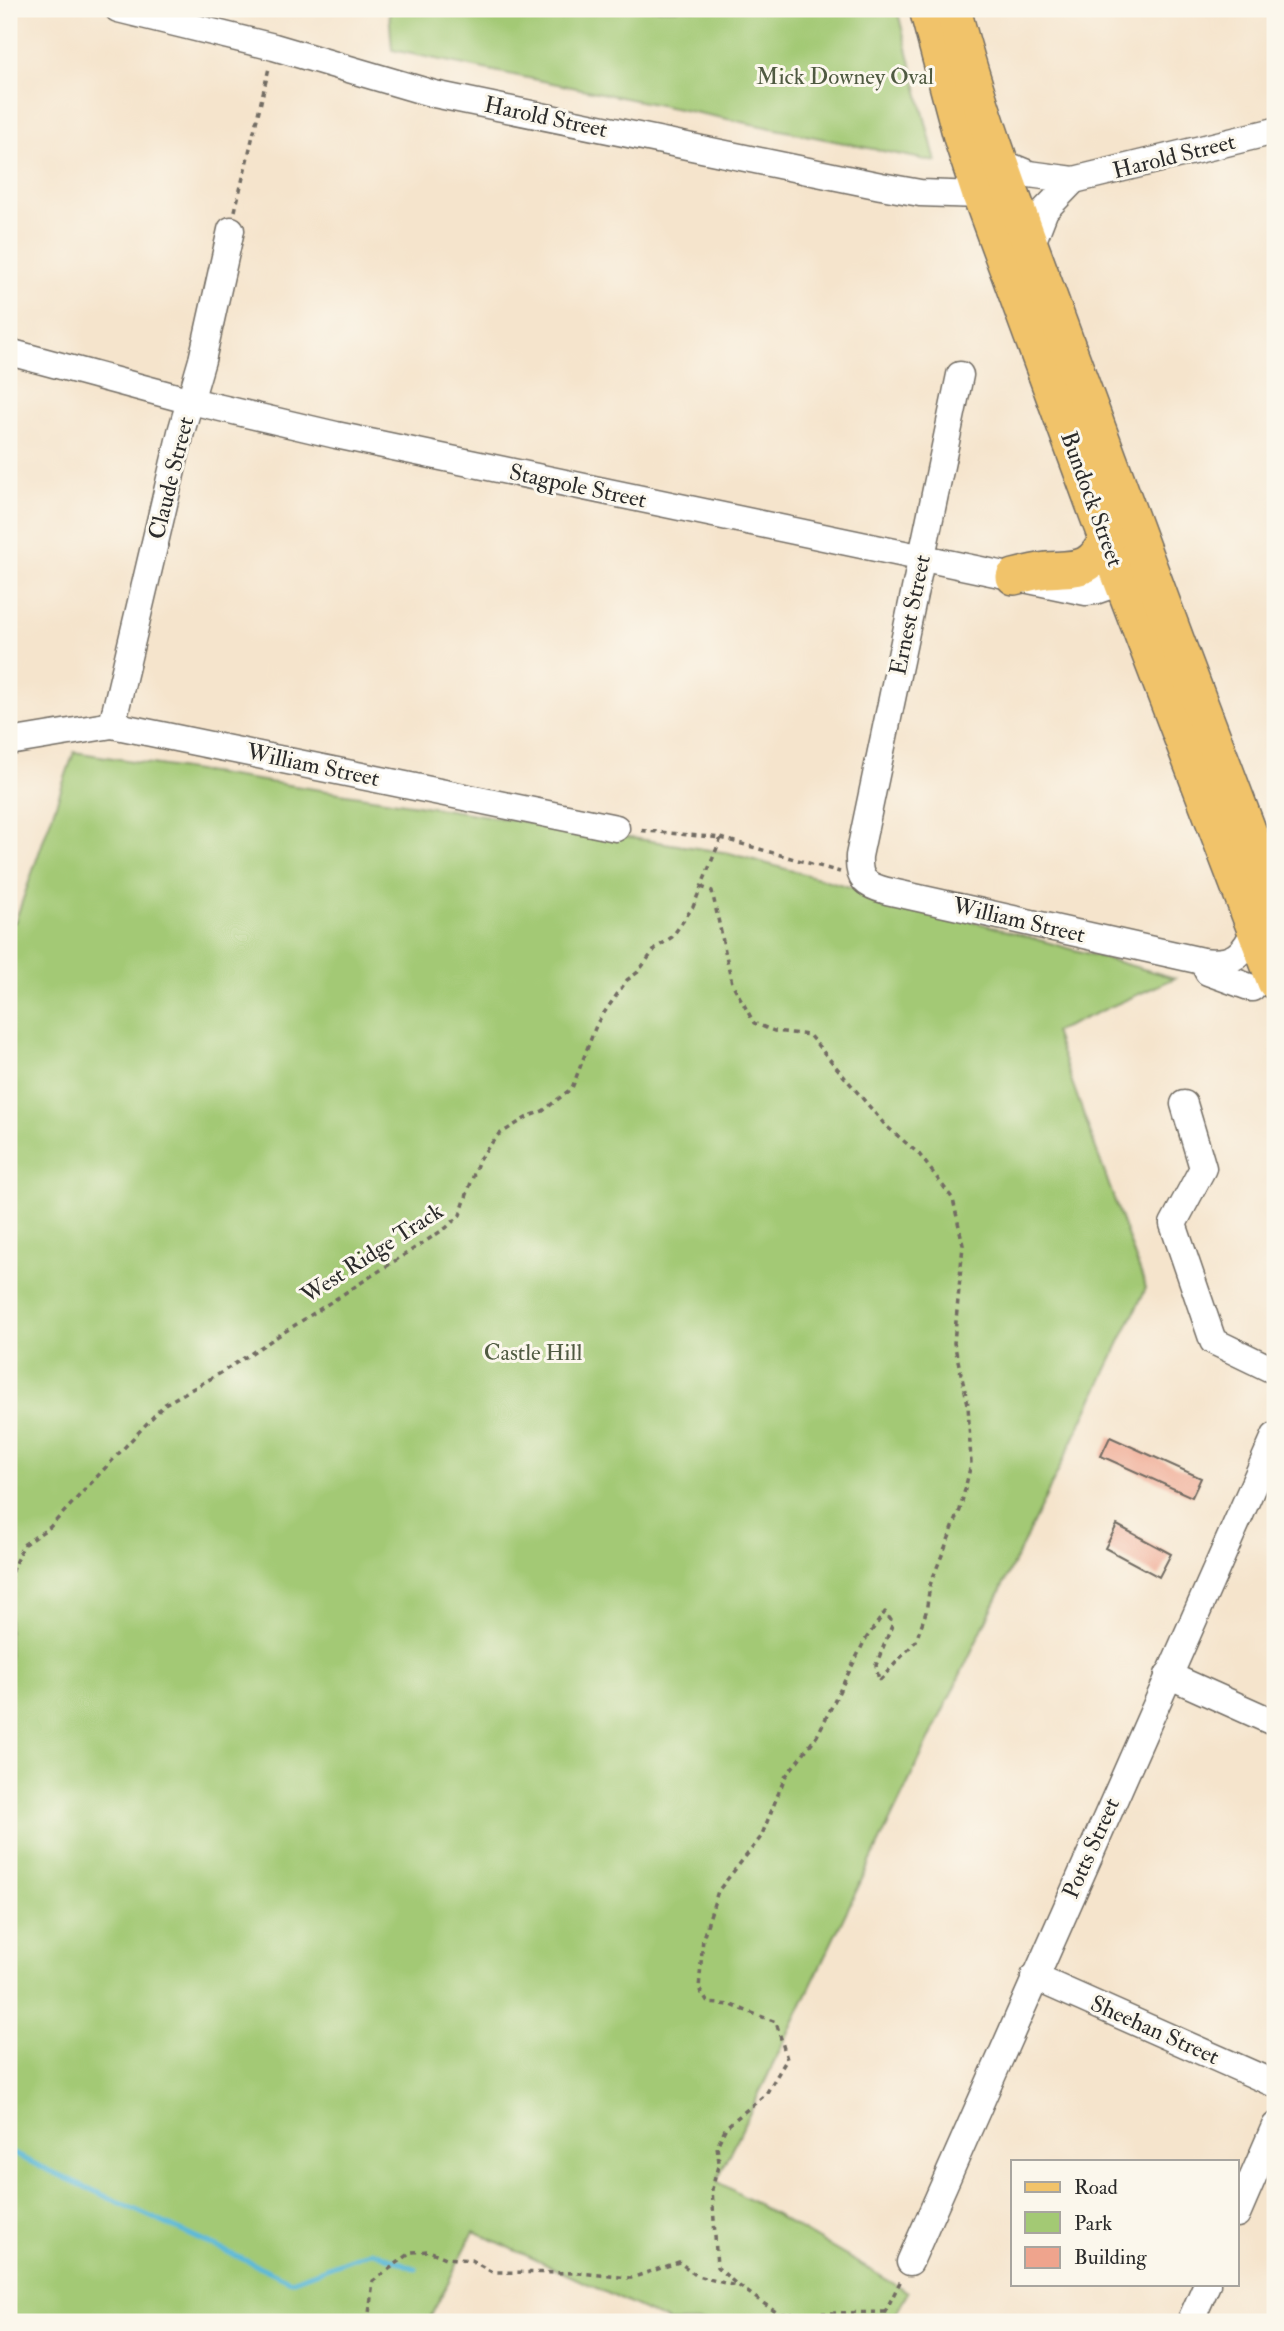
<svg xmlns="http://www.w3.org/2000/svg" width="1284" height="2331" viewBox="0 0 1284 2331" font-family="'IM FELL Double Pica',serif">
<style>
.green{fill:#a3c974;stroke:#677a50;stroke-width:2}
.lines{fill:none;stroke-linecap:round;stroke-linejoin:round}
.stream{stroke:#5bb9d9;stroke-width:5}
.building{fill:#efa48d}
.minor-casing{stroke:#726c63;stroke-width:29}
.major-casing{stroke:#726c63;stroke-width:38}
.path{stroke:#726c63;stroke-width:3.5;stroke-dasharray:5 5;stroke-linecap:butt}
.minor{stroke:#fff;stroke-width:26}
.major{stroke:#f1c36a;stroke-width:35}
.labels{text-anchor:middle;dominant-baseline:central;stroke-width:6;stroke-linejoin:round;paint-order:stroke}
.park-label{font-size:23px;fill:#4f5a41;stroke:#fbf7ec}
.street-label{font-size:23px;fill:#2b2b2b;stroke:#fbf7ec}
</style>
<rect width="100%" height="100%" fill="#fbf7ec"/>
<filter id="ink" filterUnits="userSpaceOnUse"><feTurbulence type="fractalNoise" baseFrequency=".0143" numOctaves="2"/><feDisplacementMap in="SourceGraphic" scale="14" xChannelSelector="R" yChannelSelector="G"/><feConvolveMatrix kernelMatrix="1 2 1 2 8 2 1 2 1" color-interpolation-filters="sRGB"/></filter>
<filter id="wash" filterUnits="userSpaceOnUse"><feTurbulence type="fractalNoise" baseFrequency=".00686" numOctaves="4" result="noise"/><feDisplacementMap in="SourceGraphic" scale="28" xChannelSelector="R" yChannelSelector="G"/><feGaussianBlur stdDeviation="1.57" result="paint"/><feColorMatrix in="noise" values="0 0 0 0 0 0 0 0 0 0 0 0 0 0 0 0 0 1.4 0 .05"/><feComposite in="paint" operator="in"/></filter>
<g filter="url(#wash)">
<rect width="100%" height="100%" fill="#f5e4cc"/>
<g class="green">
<polygon points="387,9 897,9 936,162 392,50 389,10"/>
<polygon points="74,752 729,853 1175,978 1054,1032 1146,1288 717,2181 908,2292 891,2322 669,2322 474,2231 428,2322 9,2322 9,923 15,922"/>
</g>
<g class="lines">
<polyline class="stream" points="9,2152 291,2281 372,2251 416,2269"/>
</g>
<g id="blocks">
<g class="building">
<polygon points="1110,1437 1201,1478 1192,1497 1101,1456"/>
<polygon points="1117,1525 1171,1554 1159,1577 1105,1548"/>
</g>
</g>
</g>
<g filter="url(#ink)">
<use href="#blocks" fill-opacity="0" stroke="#726c63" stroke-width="2"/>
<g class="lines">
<defs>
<g id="minor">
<polyline points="118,9 274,47 434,94 881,186 920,193 980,195"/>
<polyline points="1000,162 1029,174 1074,180 1275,131"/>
<polyline points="1031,246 1045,210 1074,180"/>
<polyline points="9,352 191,401 336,435 1086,592 1095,591 1138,576"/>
<path d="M960 375 859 856C858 880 865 885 887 891L1202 961 1208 972 1252 988"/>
<polyline points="112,725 181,432 202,360 231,230"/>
<polyline points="9,742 112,725 616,828"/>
<path d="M1202 961C1233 965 1244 955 1256 927"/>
<polyline points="1184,1104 1203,1168 1173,1224 1213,1341 1275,1371"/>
<polyline points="1168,1675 1275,1723"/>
<polyline points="1034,1977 1275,2084"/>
<polyline points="1237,2214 1275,2126"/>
<polyline points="910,2262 1275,1436"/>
<polyline points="1190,2322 1207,2284"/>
</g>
<g id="major">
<polyline points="927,9 961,137 980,195 1122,582 1275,982"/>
<path d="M953 9C983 125 1028 237 1069 350 1136 534 1205 718 1275 901"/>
<path d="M1014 577C1025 574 1036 571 1047 570 1079 568 1091 571 1107 539"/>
</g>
</defs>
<use href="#minor" class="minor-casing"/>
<use href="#major" class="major-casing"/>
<g class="path">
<polyline points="235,211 269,68"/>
<polyline points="721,838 840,872"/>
<polyline points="701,887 712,891 732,983 754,1023 774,1031 809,1035 885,1125 919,1154 953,1199 963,1245 954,1343 968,1404 971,1464 960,1510 930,1585 926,1612 916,1641 879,1681 876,1665 893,1623 885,1612 865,1640 817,1736 785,1777 761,1837 718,1891 703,1938 699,1989 708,2003 731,2005 776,2022 787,2059 766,2094 726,2127 717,2146 719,2162 712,2189 717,2267 735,2283 780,2315"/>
<polyline points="9,1592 12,1570 23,1545 50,1527 165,1404 219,1374 446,1228 460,1215 479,1159 498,1135 529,1116 543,1111 572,1088 597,1023 627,980 638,972 655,949 672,937 693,907 721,838 637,830"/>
<polyline points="781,2314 886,2312"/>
<polyline points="368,2322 373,2281 412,2252 429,2251 446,2258 471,2260 492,2272 579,2273 631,2278 679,2262 697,2276 736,2286"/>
<polyline points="880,2322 901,2280"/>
</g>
<use href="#minor" class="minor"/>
<use href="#major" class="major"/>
</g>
</g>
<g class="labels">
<g class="park-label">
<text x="845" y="76">Mick Downey Oval</text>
<text x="533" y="1352">Castle Hill</text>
</g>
<g class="street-label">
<text transform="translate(546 117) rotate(12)">Harold Street</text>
<text transform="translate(1174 156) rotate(-14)">Harold Street</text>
<text transform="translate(171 478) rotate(-76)">Claude Street</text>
<text transform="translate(578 486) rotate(12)">Stagpole Street</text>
<text transform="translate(1092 499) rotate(70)">Bundock Street</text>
<text transform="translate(910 615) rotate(-78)">Ernest Street</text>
<text transform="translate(313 765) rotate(12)">William Street</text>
<text transform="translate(1019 920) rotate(13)">William Street</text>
<text transform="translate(372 1253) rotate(-33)">West Ridge Track</text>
<text transform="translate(1091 1848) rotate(-66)">Potts Street</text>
<text transform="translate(1155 2030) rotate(24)">Sheehan Street</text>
</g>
</g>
<rect width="1284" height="2331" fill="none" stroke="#fbf7ec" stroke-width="35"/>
<rect x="1011" y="2160" width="228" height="126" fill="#fbf7ec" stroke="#a8a59f" stroke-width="2"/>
<rect x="1025" y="2182" width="35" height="10" fill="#f1c36a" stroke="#a8a59f" stroke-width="2"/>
<text x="1074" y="2194" font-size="21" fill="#2b2b2b">Road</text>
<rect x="1025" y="2212" width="35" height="21" fill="#a3c974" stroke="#a8a59f" stroke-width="2"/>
<text x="1074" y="2230" font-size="21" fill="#2b2b2b">Park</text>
<rect x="1025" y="2247" width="35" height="21" fill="#efa48d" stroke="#a8a59f" stroke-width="2"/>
<text x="1074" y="2264" font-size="21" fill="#2b2b2b">Building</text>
</svg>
